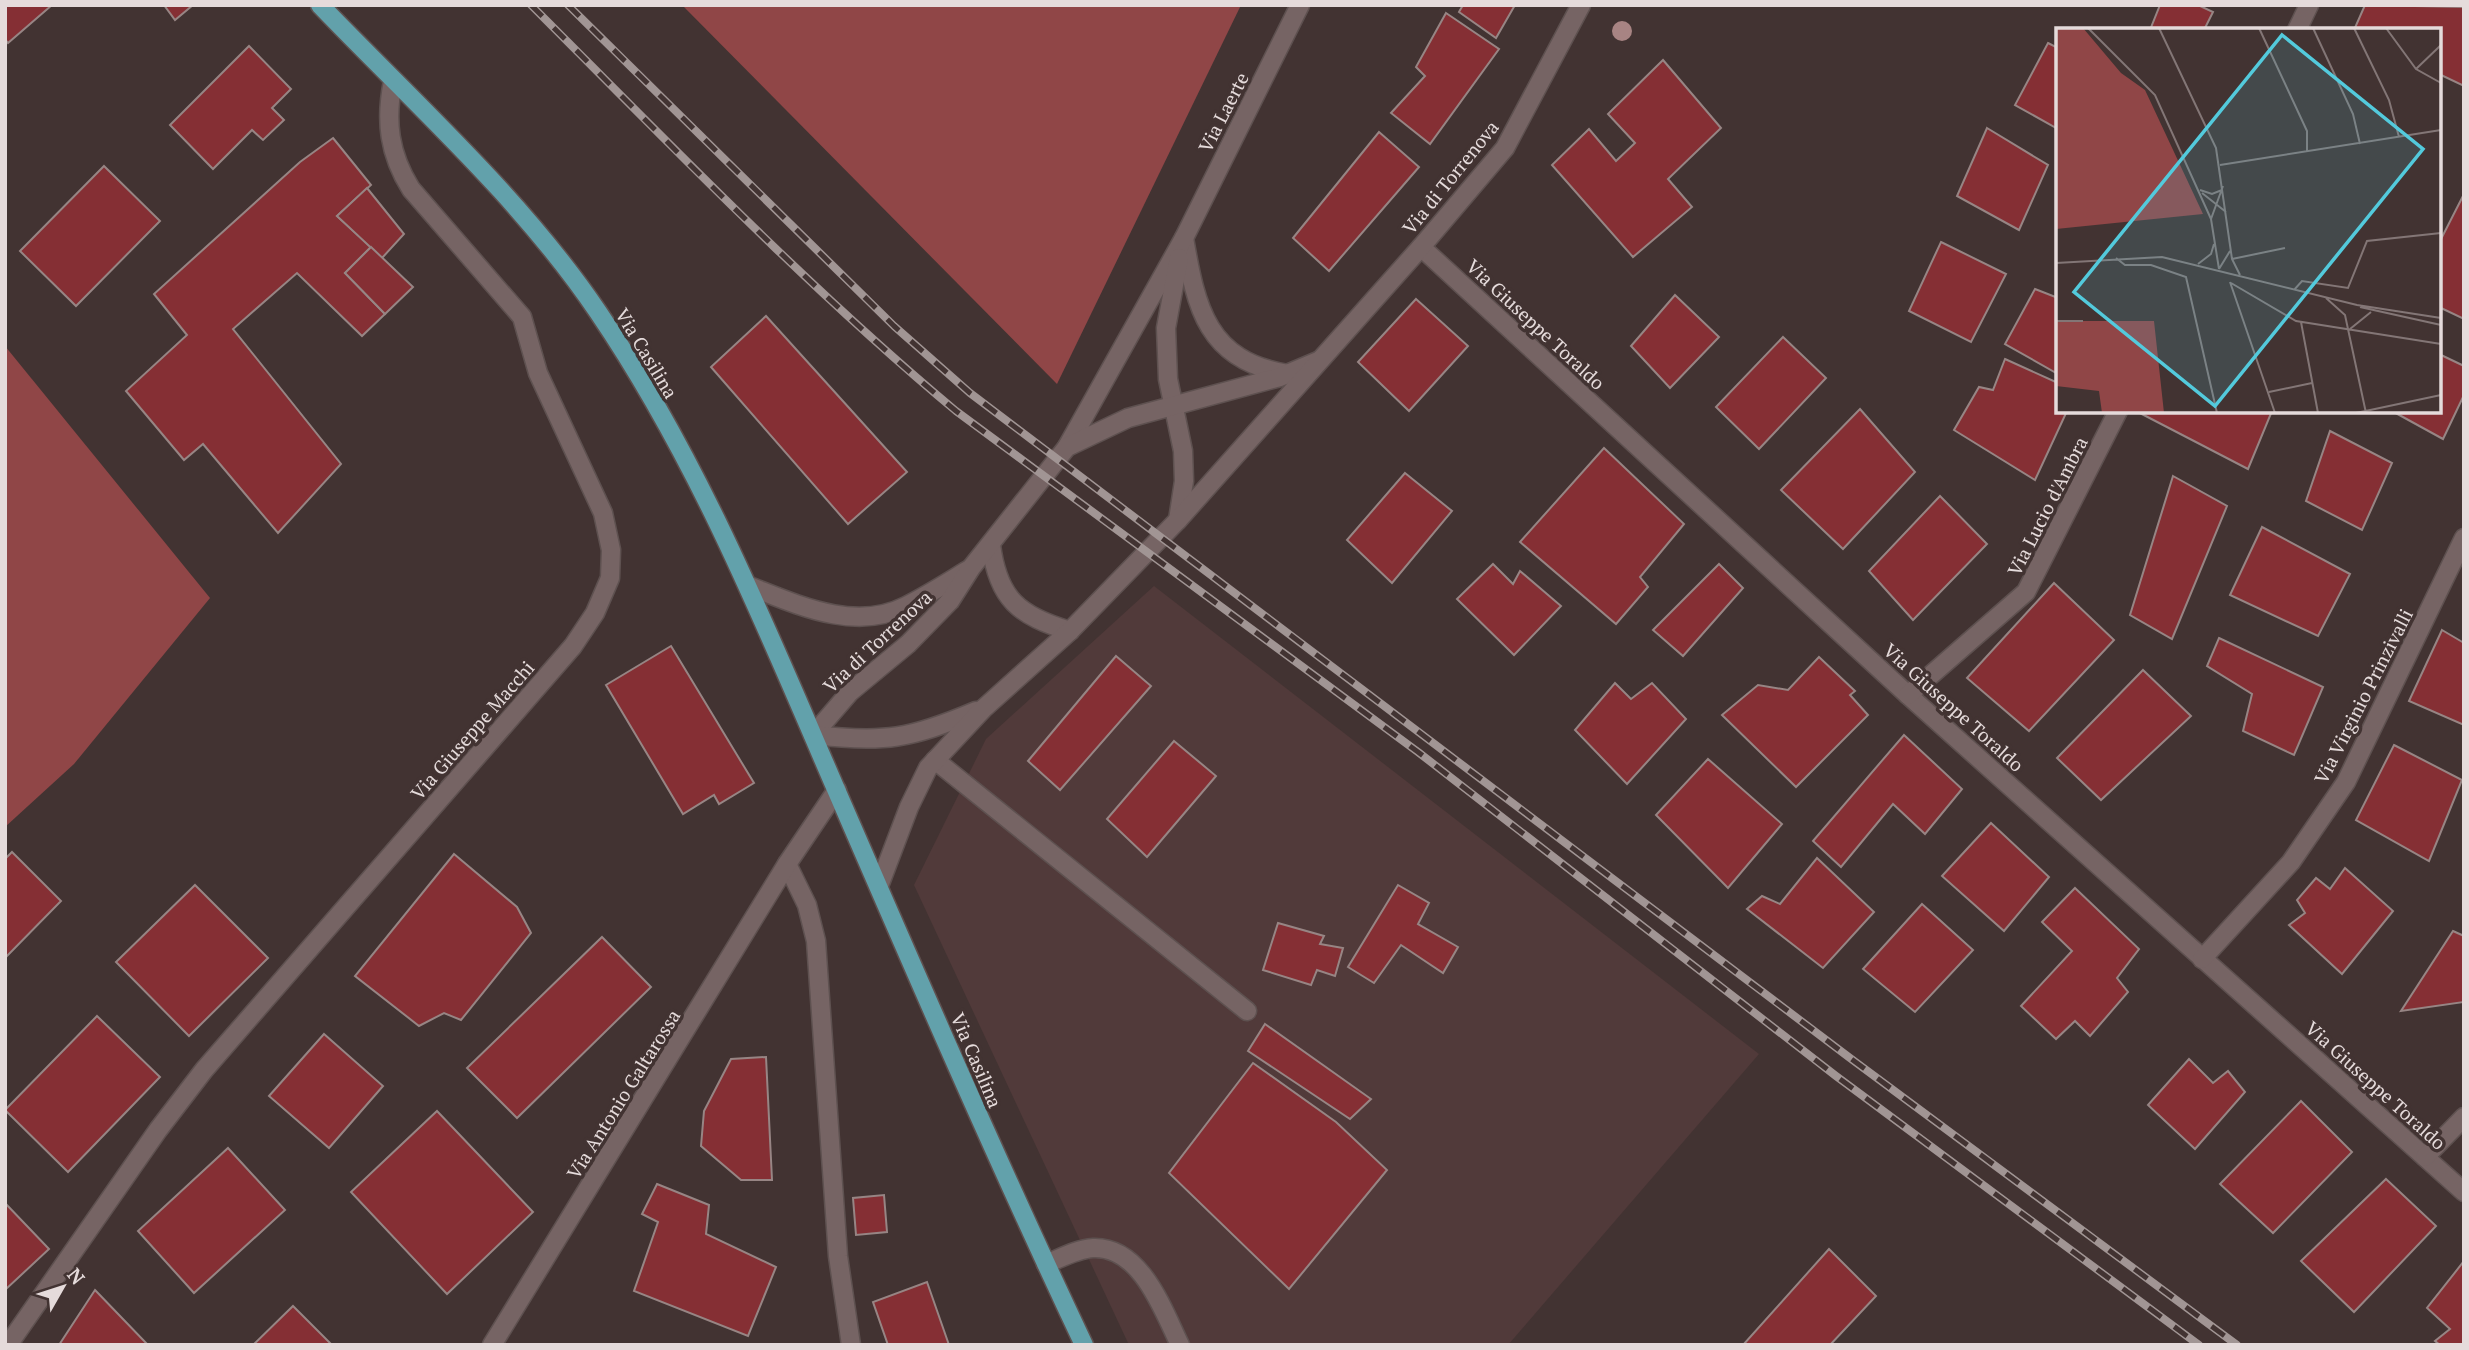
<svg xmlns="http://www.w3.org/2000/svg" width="2469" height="1350" viewBox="0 0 2469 1350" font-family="'PT Serif',serif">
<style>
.built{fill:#513a3a}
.green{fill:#904647}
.building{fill:#852f34;stroke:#978584;stroke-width:2}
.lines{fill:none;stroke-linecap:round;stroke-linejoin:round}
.minor-casing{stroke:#5e5150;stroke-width:21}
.tertiary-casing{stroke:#5e5150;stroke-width:21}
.primary-casing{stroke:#5e5150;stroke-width:21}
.minor{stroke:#766464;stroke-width:18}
.tertiary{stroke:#766464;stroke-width:18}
.primary{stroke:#62a1ab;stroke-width:18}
.rail-casing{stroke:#a19594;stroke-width:8}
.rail{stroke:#423332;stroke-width:5;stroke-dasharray:16;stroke-linecap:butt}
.tree{fill:#a88483}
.labels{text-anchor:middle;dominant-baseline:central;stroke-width:7;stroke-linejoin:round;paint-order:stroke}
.street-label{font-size:19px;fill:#e5dbdb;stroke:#423332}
.inset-road{fill:none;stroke:#837676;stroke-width:2}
.view{fill:#53cadc;fill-opacity:0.15;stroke:#53cadc;stroke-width:3.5}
.inset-edge{fill:none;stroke:#e5dbdb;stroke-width:3.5}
</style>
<rect width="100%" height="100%" fill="#423332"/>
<polygon class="built" points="1154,586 1759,1054 1508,1345 1129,1345 914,885 986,739"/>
<g class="green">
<polygon points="682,5 1241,5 1057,384"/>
<polygon points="5,346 210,598 74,764 5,827"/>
</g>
<g class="building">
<polygon points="5,5 52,5 8,43 5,39"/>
<polygon points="164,5 193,5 175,20"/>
<polygon points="1463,5 1515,5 1496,38 1459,12"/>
<polygon points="2160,5 2198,5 2213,12 2204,30 2150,30"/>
<polygon points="2365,5 2464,7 2464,86 2439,74 2439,30 2354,30"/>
<polygon points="1446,13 1499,49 1430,144 1391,113 1425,76 1416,67"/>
<polygon points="2048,43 2058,48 2058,129 2015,105"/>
<polygon points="249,46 291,89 272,108 284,120 263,140 252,130 213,169 170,125"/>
<polygon points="1663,60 1721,128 1668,179 1692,207 1633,257 1552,165 1589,129 1616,161 1635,143 1608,114"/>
<polygon points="1987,128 2048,165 2019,230 1957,196"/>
<polygon points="1379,132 1419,167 1329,271 1293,238"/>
<polygon points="333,138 371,185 337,216 371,247 345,273 385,314 362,336 297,273 233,329 341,464 278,533 203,444 184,460 126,391 187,335 154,294 300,162"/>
<polygon points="104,166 160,221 76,306 20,251"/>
<polygon points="367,188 404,234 382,258 337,216"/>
<polygon points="2464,194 2464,319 2439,307 2439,243"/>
<polygon points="1941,242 2006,274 1971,342 1909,311"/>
<polygon points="371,247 413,287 385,314 345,273"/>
<polygon points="2035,289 2058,298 2058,374 2005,344"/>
<polygon points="1675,295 1719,337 1670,388 1631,346"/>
<polygon points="1416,299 1468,346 1409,411 1358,362"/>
<polygon points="766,316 907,472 848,524 711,367"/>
<polygon points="1783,337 1826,378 1759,449 1716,407"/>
<polygon points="2439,354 2464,366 2464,395 2443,439 2392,411 2439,411"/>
<polygon points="2005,359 2058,383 2058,411 2067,411 2035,480 1954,430 1979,387 1993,390"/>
<polygon points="1860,409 1915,472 1843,549 1781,490"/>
<polygon points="2136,411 2272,411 2248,469"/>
<polygon points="2330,431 2392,463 2362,530 2306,501"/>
<polygon points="1604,448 1684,524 1640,577 1648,587 1616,624 1520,542"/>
<polygon points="1405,473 1452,511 1392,583 1347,540"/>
<polygon points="2173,476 2227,506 2172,639 2130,615"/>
<polygon points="1940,496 1987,544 1913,620 1869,571"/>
<polygon points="2262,527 2350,574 2318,636 2230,595"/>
<polygon points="1493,564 1513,584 1520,571 1561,606 1514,655 1457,599"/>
<polygon points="1719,564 1743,588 1683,656 1653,630"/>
<polygon points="2054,583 2114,640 2029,731 1967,678"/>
<polygon points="2442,630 2464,643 2464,725 2409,701"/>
<polygon points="2219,638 2323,687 2294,755 2243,731 2252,694 2207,666"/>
<polygon points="671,646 754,783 719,804 714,795 683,814 606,685"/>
<polygon points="1116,656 1151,686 1060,790 1028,761"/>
<polygon points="1819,657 1855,691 1850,695 1868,715 1796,787 1722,715 1758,685 1788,690"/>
<polygon points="2143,670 2191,716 2101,800 2057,758"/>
<polygon points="1615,683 1631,699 1652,683 1686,719 1627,784 1575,730"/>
<polygon points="1904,735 1962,789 1925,834 1893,804 1841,867 1813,841"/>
<polygon points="1174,741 1216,776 1147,857 1107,819"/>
<polygon points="2394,745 2462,780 2429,861 2356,820"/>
<polygon points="1708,759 1782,824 1728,888 1656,815"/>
<polygon points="1991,823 2049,877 2004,931 1942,876"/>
<polygon points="12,852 61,901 5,958 5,859"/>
<polygon points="454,854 517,907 531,933 461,1020 444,1013 419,1026 355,976"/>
<polygon points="1817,858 1874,912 1823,968 1747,909 1762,896 1780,904"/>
<polygon points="2345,868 2393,911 2342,974 2289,925 2305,913 2297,900 2316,878 2330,889"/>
<polygon points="195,885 268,958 189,1036 116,962"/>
<polygon points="1398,885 1429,903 1418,924 1458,947 1443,973 1401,945 1374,983 1348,967"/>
<polygon points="2075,888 2139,949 2117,978 2128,992 2090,1036 2075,1021 2056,1039 2021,1006 2072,951 2042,922"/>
<polygon points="1922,904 1973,950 1915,1012 1863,969"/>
<polygon points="1278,923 1324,936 1320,944 1343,948 1335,976 1317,970 1311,985 1263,970"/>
<polygon points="2453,931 2464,936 2464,1002 2401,1011"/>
<polygon points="602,937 651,987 517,1118 467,1068"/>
<polygon points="97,1016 160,1077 68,1172 5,1110"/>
<polygon points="1265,1024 1371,1099 1350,1119 1248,1051"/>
<polygon points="324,1034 383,1086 329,1148 269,1096"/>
<polygon points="766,1057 772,1180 741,1180 701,1146 704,1111 731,1059"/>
<polygon points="2189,1059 2213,1083 2228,1071 2245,1092 2195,1149 2148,1105"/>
<polygon points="1253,1063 1336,1122 1387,1170 1289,1289 1169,1173"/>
<polygon points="2301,1101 2352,1152 2273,1233 2220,1184"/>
<polygon points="437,1111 533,1212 447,1294 351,1192"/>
<polygon points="228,1148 285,1210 194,1293 138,1231"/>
<polygon points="2386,1179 2436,1226 2354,1312 2301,1261"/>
<polygon points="657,1184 709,1205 706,1234 776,1267 748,1336 634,1291 658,1222 642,1214"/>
<polygon points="884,1195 887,1232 856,1235 853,1198"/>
<polygon points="5,1203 49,1249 5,1290"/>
<polygon points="1829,1249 1876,1296 1830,1345 1743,1345"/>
<polygon points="2464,1261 2464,1345 2440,1345 2435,1341 2450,1329 2427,1308"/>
<polygon points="927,1282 949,1345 888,1345 873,1302"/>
<polygon points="95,1290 148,1345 59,1345"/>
<polygon points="293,1306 332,1345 253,1345"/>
</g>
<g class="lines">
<defs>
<g id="minor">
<polyline points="2297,30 2309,5"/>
<path d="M1184 238C1196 308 1207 361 1288 374"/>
<polyline points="1421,247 1908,695 2464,1192"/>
<path d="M991 545C998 599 1019 616 1070 631"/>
<polyline points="1908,695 2026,592 2118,411"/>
<polyline points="935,760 1247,1011"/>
<polyline points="787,864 807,905 816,941 838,1256 851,1345"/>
<polyline points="2202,959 2291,862 2346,782 2464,538"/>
<polyline points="2425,1157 2464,1117"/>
<path d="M1046 1264C1061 1258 1077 1249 1093 1248 1141 1246 1163 1310 1180 1345"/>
<path d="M8 1345 158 1130 204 1070 573 646 595 613 610 578 611 550 603 513 538 373 522 317 411 189C389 154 385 121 393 81"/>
<polyline points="492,1345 787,864 837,790"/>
</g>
<g id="tertiary">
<polyline points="1067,447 1184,238 1300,5"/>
<polyline points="1178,520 1184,481 1183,451 1168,379 1166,328 1179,258"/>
<path d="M749 586C798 605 855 632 906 606 928 595 948 582 968 570"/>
<polyline points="813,735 850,692 908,644 950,601 971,568 1067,447 1128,418 1280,377 1318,361"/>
<path d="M813 735C885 743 910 739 976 711"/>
<polyline points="879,886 909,807 928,768 983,709 1070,631 1178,520 1421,247 1505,148 1581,5"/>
</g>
<path id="primary" d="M320 5C415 104 521 198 598 312 698 459 765 625 835 787 916 974 997 1161 1084 1345"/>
</defs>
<use href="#minor" class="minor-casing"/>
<use href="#tertiary" class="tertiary-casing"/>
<use href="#primary" class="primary-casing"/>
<use href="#minor" class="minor"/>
<use href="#tertiary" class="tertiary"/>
<use href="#primary" class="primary"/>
<defs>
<g id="rail">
<path d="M531 5C670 144 805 285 956 411L1418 752 1836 1076 2199 1345"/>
<polyline points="568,5 894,326 970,393 1850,1058 2237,1345"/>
</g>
</defs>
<use href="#rail" class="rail-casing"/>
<use href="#rail" class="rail"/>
</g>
<circle class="tree" cx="1622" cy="31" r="10"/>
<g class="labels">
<g class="street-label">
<text transform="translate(1223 112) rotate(-63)">Via Laerte</text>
<text transform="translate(1450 177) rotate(-51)">Via di Torrenova</text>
<text transform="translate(1536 324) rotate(43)">Via Giuseppe Toraldo</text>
<text transform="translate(647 353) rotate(59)">Via Casilina</text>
<text transform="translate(2047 506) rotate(-63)">Via Lucio d'Ambra</text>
<text transform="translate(877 641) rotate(-43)">Via di Torrenova</text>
<text transform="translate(2363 696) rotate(-63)">Via Virginio Prinzivalli</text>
<text transform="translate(1954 707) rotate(42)">Via Giuseppe Toraldo</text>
<text transform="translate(472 730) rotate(-49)">Via Giuseppe Macchi</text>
<text transform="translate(977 1060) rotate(67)">Via Casilina</text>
<text transform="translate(2376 1085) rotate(42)">Via Giuseppe Toraldo</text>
<text transform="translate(623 1094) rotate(-58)">Via Antonio Galtarossa</text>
</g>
</g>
<g transform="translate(2056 28)">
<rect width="385" height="385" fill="#423332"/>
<path d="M0 0H27L65 45 89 62 147 186 0 201ZM0 293H98L108 385H46L43 363 0 358Z" fill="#904647"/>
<path class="inset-road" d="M32 0 99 67 155 191M103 0 160 120 176 231 184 247M203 0 251 103V124M257 0 297 86 304 116M298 0 333 72 343 109M330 0 360 41 385 55M360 41 385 17M164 137 385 102M144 162 156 166 166 162M146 165 170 184M60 230 69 237H95L130 249 161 385M176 231 229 220M0 235 106 229 301 277 385 290M142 236 155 226 158 216M163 241 155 191 167 158M163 241 174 223M174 254 219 385M175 255 240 293 385 316M238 262 246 253 292 260 311 213 385 205M270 270 289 287 310 385M304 279 385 297M0 293H27M245 294 262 385M294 301 315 284M213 364 256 355M300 385 385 367"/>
<path class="view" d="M226 7 367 121 159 378 18 264Z"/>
<rect width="385" height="385" class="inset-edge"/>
</g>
<rect width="2469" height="1350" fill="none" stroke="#e5dbdb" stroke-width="14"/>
<g transform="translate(63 1287) rotate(51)" stroke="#423332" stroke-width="5" paint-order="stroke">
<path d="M0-5L12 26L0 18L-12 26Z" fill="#e5dbdb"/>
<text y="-10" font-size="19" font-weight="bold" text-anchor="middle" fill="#e5dbdb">N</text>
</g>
</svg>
